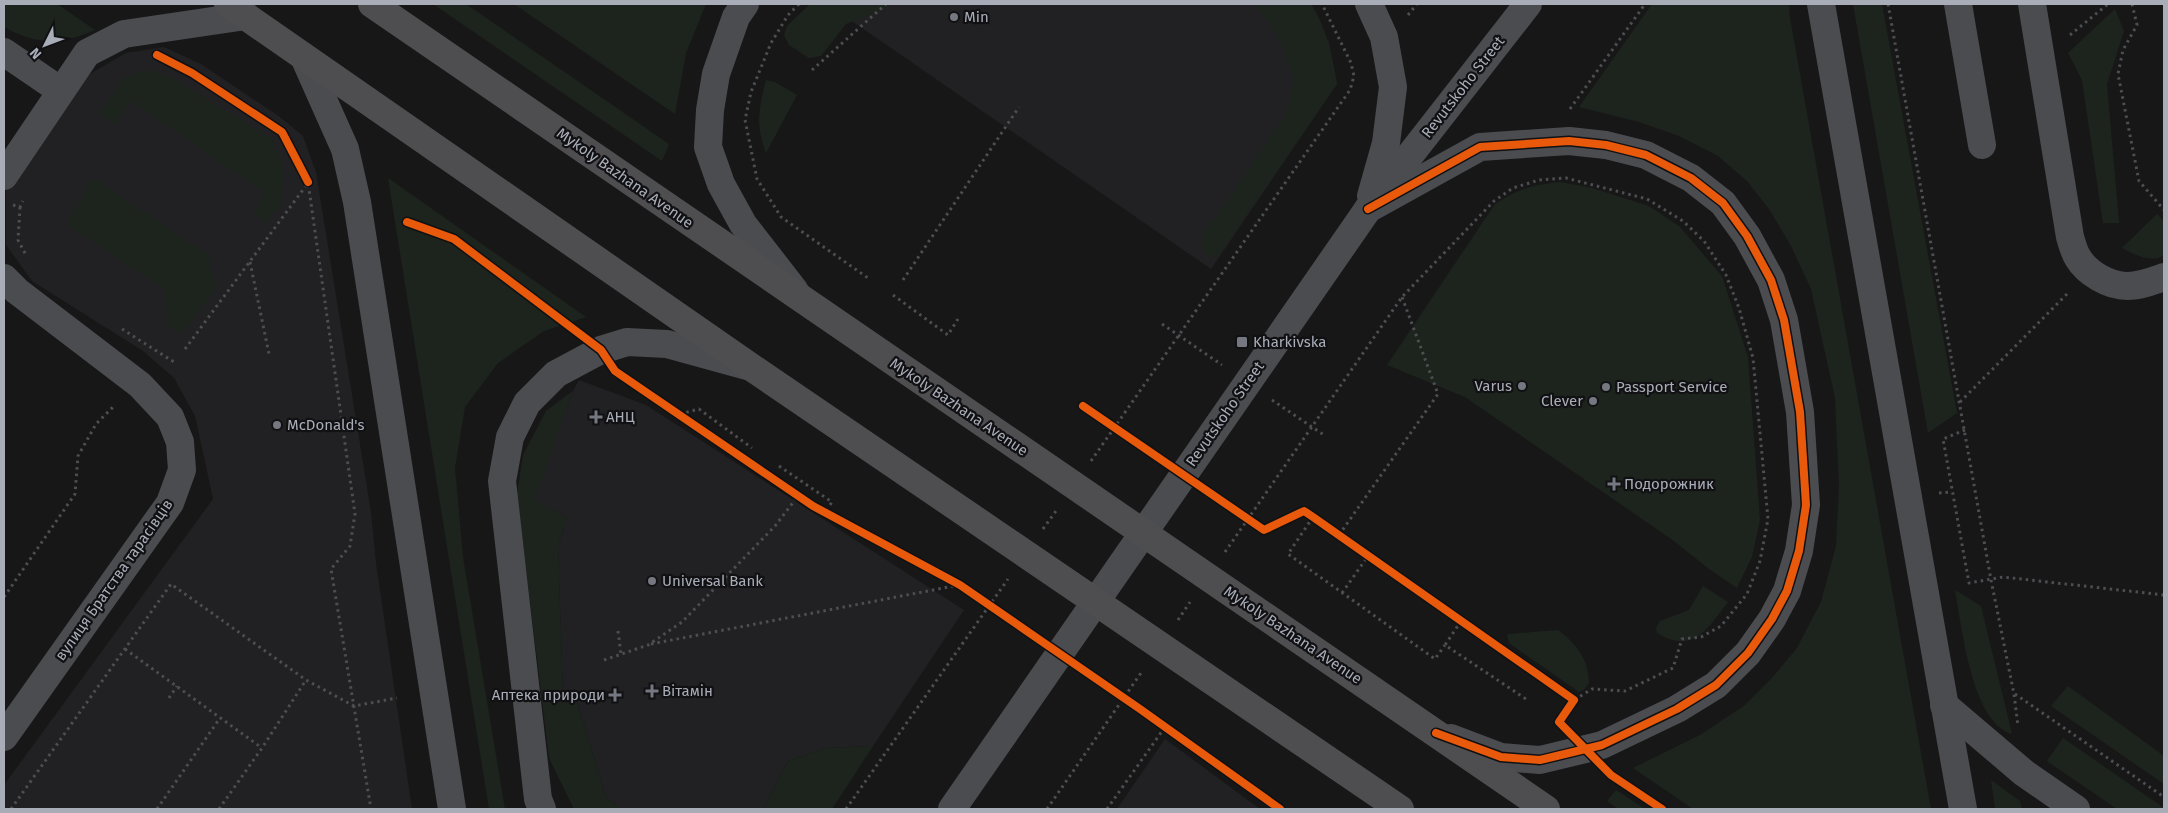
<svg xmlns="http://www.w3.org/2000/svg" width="2168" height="813" viewBox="0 0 2168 813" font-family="'Fira Sans',sans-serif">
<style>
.built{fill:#212123}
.green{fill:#1d241e}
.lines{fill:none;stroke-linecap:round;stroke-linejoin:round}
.path{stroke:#4d4e52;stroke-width:3;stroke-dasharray:2.5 4;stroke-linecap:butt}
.minor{stroke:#4b4c50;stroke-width:28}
.highway{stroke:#4e4e51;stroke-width:28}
.cycleway-casing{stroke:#111113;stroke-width:11}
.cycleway{stroke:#e8590c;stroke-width:8}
.poi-dot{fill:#757880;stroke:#111113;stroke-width:2}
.labels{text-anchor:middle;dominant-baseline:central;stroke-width:4.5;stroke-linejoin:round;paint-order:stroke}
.poi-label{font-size:15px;fill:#a8adb8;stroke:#111113;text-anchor:start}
.street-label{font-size:15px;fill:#a8adb8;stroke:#111113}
</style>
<rect width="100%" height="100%" fill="#171717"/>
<g class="built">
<polygon points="855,4 1306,4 1329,42 1337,84 1211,269 846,17"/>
<polygon points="164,47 201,64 280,117 303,136 316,172 371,512 376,563 412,809 4,809 4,785 213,499 195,416 174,378 143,351 32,281 6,245 6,189 76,82 126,53"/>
<polygon points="579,380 646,405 964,610 873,746 826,748 788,761 763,809 621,809 605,795 576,698 563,697 558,547 567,517 533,500 573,391"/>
<polygon points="1165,739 1260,809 1117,809"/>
</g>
<g class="green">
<path d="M4 4H57L95 30C61 45 36 45 4 27Z"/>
<polygon points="433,4 466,4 669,144 662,161"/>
<polygon points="514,4 706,4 686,53 675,114"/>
<polygon points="810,4 888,4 887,7 846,24 821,56 809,58 789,45 784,35 787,26"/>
<path d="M1252 4H1311C1327 29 1332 56 1337 84L1216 259 1209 256 1204 252 1201 242 1204 231 1218 214 1288 110 1293 79 1283 47 1269 22Z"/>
<polygon points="1652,4 1789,4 1790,18 1931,809 1693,809 1633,768 1700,735 1745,705 1771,679 1797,648 1821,602 1836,546 1839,486 1835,398 1811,289 1791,246 1769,209 1747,181 1718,156 1679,136 1639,122 1579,107"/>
<polygon points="1853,4 1882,4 1957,413 1928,433"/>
<polygon points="2115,9 2124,31 2107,84 2119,223 2103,223 2082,80 2068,53"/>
<polygon points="145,70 171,77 272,139 284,169 281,203 267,222 253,213 265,193 131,101 114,124 98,114 124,78"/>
<path d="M766 80 775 82 797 95 766 153C755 125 759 108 766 80Z"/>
<polygon points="93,178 208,255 216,288 183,333 168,326 165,290 66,224"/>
<polygon points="388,178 586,317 544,331 498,363 465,407 455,468 463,557 505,809 489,809"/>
<path d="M1561 182 1592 188 1649 206 1679 226 1722 276 1748 357 1760 520 1752 557 1737 588 1709 569 1674 541 1465 397 1387 365 1495 204C1520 188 1532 185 1561 182Z"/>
<path d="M2157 214 2164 221V255C2151 264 2134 254 2122 248Z"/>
<polygon points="573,391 534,500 567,517 558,547 563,697 576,698 605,795 621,809 574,809 549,758 517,494 523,455 546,411"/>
<path d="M1703 586 1728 602C1707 629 1693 655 1657 633L1656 628 1660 621 1689 610Z"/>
<path d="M1955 590 1981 606 2012 734C1971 722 1962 626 1955 590Z"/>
<path d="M1558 630C1577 645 1588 658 1589 683L1585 689 1579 692 1509 643 1507 634Z"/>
<polygon points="2068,686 2164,756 2164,784 2051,706"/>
<polygon points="2063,738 2164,808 2164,809 2117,809 2047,761"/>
<polygon points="873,746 832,809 763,809 788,761 826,748"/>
<polygon points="1991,780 2020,801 2022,809 1995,809"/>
<polygon points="1616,790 1645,809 1618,809 1607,801"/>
</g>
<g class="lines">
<g class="path">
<polyline points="799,4 788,15 771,43 751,92 745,120 757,179 781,217 868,278"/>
<polyline points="1888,4 1991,580 2014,694 2018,726"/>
<polyline points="2132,4 2137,25 2123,50 2118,74 2139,181 2164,210"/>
<polyline points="1408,15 1417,4"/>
<polyline points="2070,35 2108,4"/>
<polyline points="167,60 192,73 282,132 308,182 355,514 350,546 331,569 371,809"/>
<polyline points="812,70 886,4"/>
<polyline points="1570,109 1645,4"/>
<polyline points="13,205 20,207 23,201"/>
<polyline points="20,207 18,240 26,255"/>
<polyline points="407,222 454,239 573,329"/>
<polyline points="250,262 269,354"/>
<polyline points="903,280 1019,107"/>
<polyline points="893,295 948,335 958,319"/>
<polyline points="1162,324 1222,365"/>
<polyline points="122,329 174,362"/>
<polyline points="185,349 308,183"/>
<polyline points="623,376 813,506 960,585"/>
<polyline points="1272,400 1324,435"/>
<polyline points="1960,402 2068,293"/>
<polyline points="680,414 699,409 752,448"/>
<polyline points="1965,430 1943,439 1969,583 2003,577 2164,595"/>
<polyline points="1091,461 1350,90 1354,76 1351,63 1322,4"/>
<polyline points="779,466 832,502 825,512"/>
<polyline points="1939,493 1952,492"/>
<polyline points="1313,517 1288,554 1435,659 1445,645"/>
<polyline points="1043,529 1056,511"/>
<polyline points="1264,530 1304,511 1574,700 1559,722 1561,724"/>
<polyline points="1339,535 1438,394 1402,297"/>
<polyline points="1225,552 1402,297 1494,201 1513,188 1539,180 1566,178 1647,199 1683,221 1704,241 1726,275 1739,308 1753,358 1768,519 1760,561 1747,594 1721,626 1701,637 1682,639 1673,668 1625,691 1592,689 1574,700"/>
<polyline points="1342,593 1368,556"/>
<polyline points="4,597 75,494 78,456 96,424 115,405"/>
<polyline points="1178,620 1190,602"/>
<polyline points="1461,621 1445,645 1526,699"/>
<polyline points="618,631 621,654"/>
<polyline points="651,644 959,585"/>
<polyline points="125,649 262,748"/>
<polyline points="604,660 648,645 682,622 775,526 798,496"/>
<polyline points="2015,694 2164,797"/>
<polyline points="169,698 177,686"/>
<polyline points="1140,709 1280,809"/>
<polyline points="1611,774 1662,809"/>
<polyline points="11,809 171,584 306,680 354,706 397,698"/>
<polyline points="157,809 220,718"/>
<polyline points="219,809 262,748 306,680"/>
<polyline points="846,809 1008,579"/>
<polyline points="1047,809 1143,670"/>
<polyline points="1107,809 1165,727"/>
</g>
<g class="minor">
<polyline points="745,4 736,17 716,74 710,110 708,147 721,184 743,224 795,291"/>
<polyline points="1369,4 1384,37 1393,87 1386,143 1371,196"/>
<polyline points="1821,4 1963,809"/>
<polyline points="1958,4 1982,145"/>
<path d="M2032 4 2070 237C2072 243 2074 252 2078 258 2087 273 2109 286 2127 286 2140 286 2153 281 2164 277"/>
<polyline points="4,52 61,91"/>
<polyline points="304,57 345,149 357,202 452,809"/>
<polyline points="4,176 87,53 124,34 246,16"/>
<polyline points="1368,209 1480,147 1569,141 1606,145 1646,155 1691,178 1723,203 1747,236 1771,280 1784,320 1800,412 1806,505 1799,551 1787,591 1772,619 1748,653 1716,685 1677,709 1602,745 1540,760 1501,757 1451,738"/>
<polyline points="4,278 17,291 140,385 170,417 180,442 182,470 170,503 4,737"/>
<polyline points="1944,705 2024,773 2076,809"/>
<polyline points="542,809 538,799 502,481 510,437 527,403 556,374 601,350 627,342 667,344 747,366"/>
<polyline points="952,809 1368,209 1528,4"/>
</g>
<g class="highway">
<polyline points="228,4 751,367 1400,809"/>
<polyline points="372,4 1546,809"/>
</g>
<defs>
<g id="cycleway">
<polyline points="157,55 192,73 282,132 308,182"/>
<polyline points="1368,209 1480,147 1569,141 1606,145 1646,155 1691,178 1723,203 1747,236 1771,280 1784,320 1800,412 1806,505 1799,551 1787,591 1772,619 1748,653 1716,685 1677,709 1602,745 1540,760 1501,757 1436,733"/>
<polyline points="407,222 454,239 601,350 615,371 813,506 960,585 1140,709 1280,809"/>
<polyline points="1083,406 1264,530 1304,511 1313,517 1574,700 1559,722 1611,775 1662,809"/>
</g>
</defs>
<use href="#cycleway" class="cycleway-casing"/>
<use href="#cycleway" class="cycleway"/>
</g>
<g class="poi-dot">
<circle cx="954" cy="17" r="5"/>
<rect x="1236" y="336" width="12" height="12" rx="2.5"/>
<circle cx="1522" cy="386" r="5"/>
<circle cx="1606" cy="387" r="5"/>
<circle cx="1593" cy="401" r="5"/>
<path d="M593.5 409.5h5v5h5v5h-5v5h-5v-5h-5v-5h5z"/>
<circle cx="277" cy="425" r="5"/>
<path d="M1611.5 476.5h5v5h5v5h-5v5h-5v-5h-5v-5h5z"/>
<circle cx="652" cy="581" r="5"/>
<path d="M649.5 683.5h5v5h5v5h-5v5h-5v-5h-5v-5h5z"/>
<path d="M612.5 687.5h5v5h5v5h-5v5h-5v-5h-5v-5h5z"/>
</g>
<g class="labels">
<g class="poi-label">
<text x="964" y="17">Min</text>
<text x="1253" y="342">Kharkivska</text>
<text x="1512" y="386" text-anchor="end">Varus</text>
<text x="1616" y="387">Passport Service</text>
<text x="1583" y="401" text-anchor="end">Clever</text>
<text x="606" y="417">АНЦ</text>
<text x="287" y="425">McDonald's</text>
<text x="1624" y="484">Подорожник</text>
<text x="662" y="581">Universal Bank</text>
<text x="662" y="691">Вітамін</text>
<text x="605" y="695" text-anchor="end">Аптека природи</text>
</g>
<g class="street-label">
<text transform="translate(1463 87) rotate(-52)">Revutskoho Street</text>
<text transform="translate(625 178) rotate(35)">Mykoly Bazhana Avenue</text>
<text transform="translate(959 407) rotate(34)">Mykoly Bazhana Avenue</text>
<text transform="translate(1225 414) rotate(-55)">Revutskoho Street</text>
<text transform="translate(114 580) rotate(-55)">вулиця Братства тарасівців</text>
<text transform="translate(1293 635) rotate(34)">Mykoly Bazhana Avenue</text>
</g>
</g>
<rect width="2168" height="813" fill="none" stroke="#a8adb8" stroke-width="10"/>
<g transform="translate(45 45) rotate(228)" stroke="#111113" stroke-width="4" paint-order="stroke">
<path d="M0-4L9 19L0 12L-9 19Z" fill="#a8adb8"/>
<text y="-8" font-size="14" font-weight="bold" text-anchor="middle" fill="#a8adb8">N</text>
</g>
</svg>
